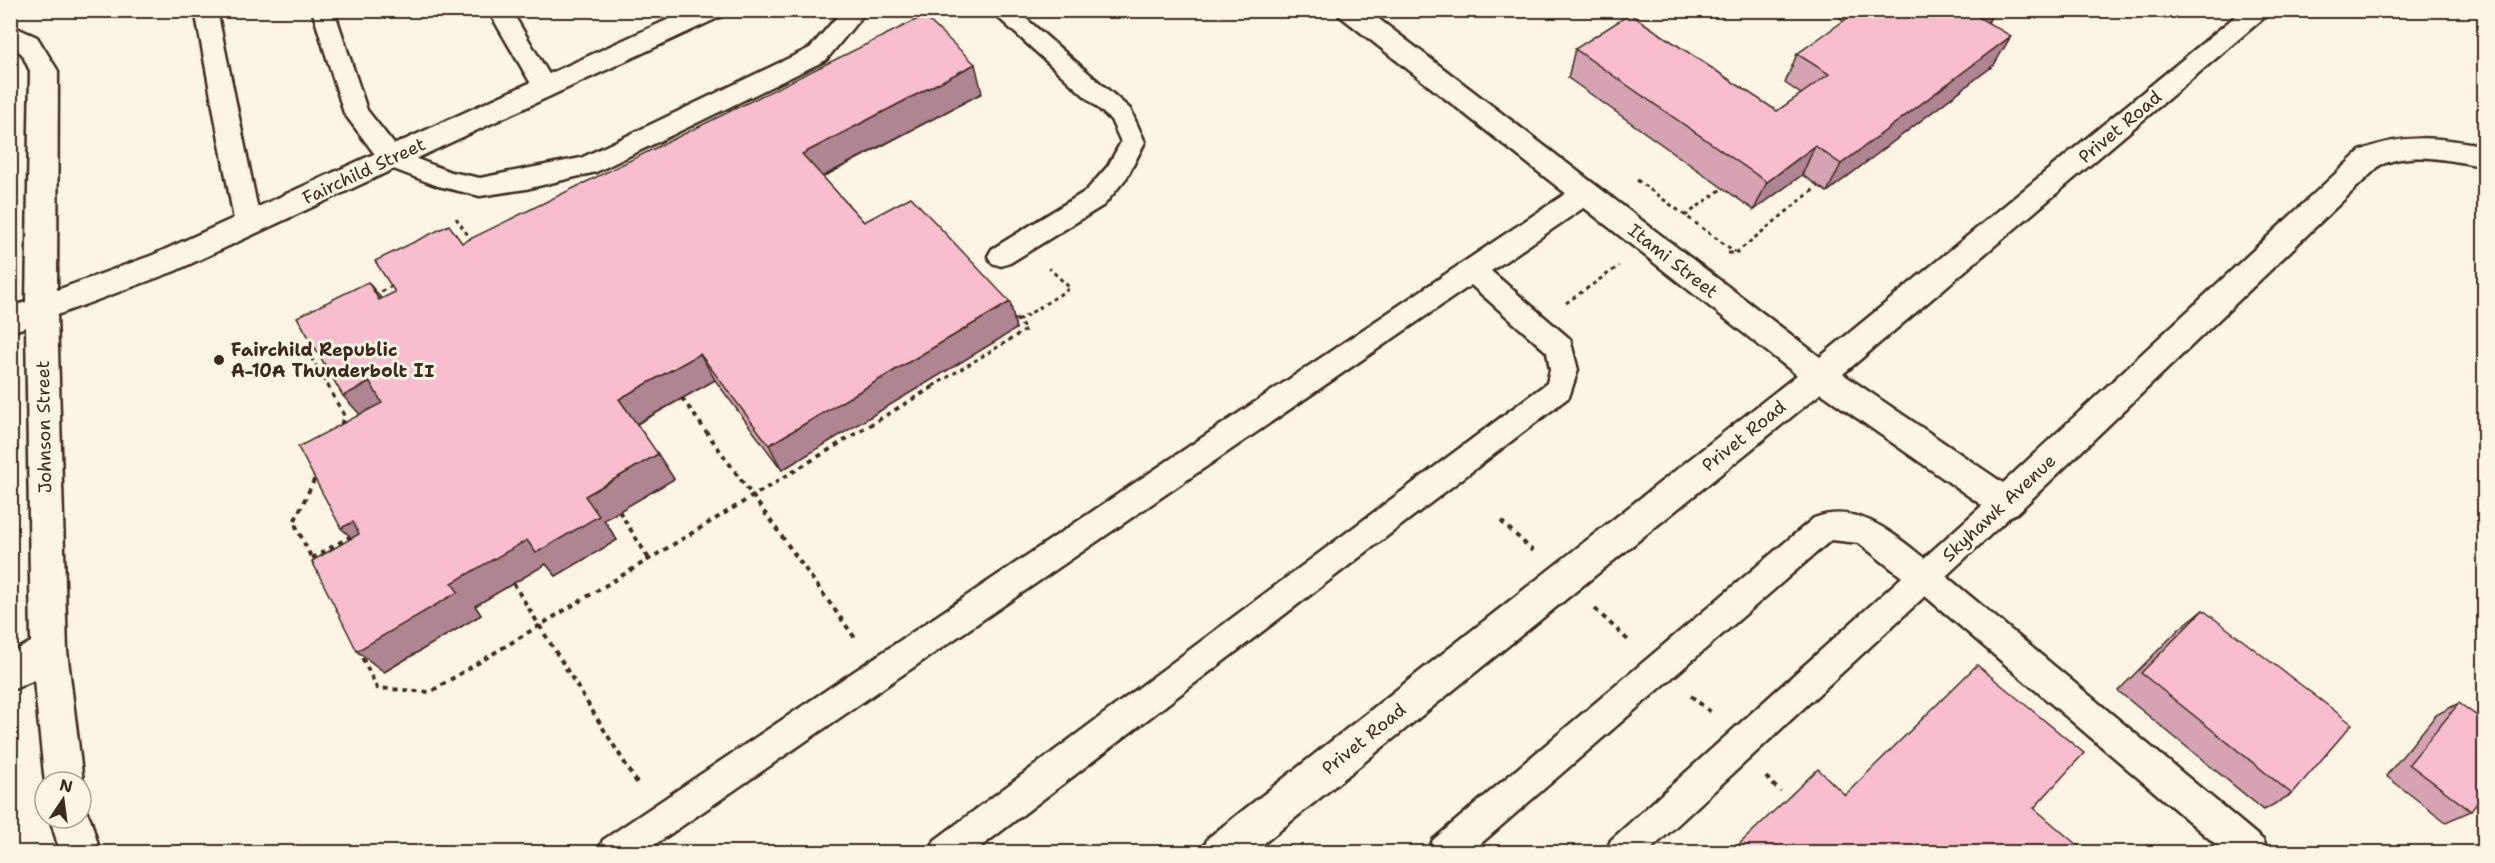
<svg xmlns="http://www.w3.org/2000/svg" width="2495" height="863" viewBox="0 0 2495 863" font-family="'Shantell Sans',sans-serif">
<style>
.lines{fill:none;stroke-linecap:round;stroke-linejoin:round}
.lane-casing{stroke:#3b2a1e;stroke-width:5}
.street-casing{stroke:#3b2a1e;stroke-width:5}
.path-far1{stroke:#3b2a1e;stroke-width:3;stroke-dasharray:4 4;stroke-linecap:butt}
.path{stroke:#3b2a1e;stroke-width:4;stroke-dasharray:5 5;stroke-linecap:butt}
.lane{fill:#fcf5e5;fill-rule:evenodd}
.street{fill:#fcf5e5;fill-rule:evenodd}
.wall{fill:#d5a3b1;stroke:#3b2a1e;stroke-width:1.5}
.shaded-wall{fill:#ae8590;stroke:#3b2a1e;stroke-width:1.5}
.building{fill:#f8bece;stroke:#3b2a1e;stroke-width:1.5}
.poi-dot{fill:#3b2a1e;stroke:#fcf5e5;stroke-width:2}
.labels{text-anchor:middle;dominant-baseline:central;stroke-width:6;stroke-linejoin:round;paint-order:stroke}
.street-label{font-size:18px;fill:#3b2a1e;stroke:#fcf5e5}
.poi-label{font-size:18px;font-weight:bold;fill:#3b2a1e;stroke:#fcf5e5;text-anchor:start}
</style>
<rect width="100%" height="100%" fill="#fcf5e5"/>
<filter id="ink" filterUnits="userSpaceOnUse"><feTurbulence type="fractalNoise" baseFrequency=".0167" numOctaves="2"/><feDisplacementMap in="SourceGraphic" scale="12" xChannelSelector="R" yChannelSelector="G"/><feConvolveMatrix kernelMatrix="1 2 1 2 8 2 1 2 1" color-interpolation-filters="sRGB"/></filter>
<g filter="url(#ink)">
<g class="lines">
<defs>
<g id="lane">
<polygon points="195,10 217,10 261,225 257,232 248,235 239,232 235,225"/>
<polygon points="312,10 334,10 367,110 401,153 451,172 480,178 581,158 810,48 843,10 867,10 826,60 596,172 526,189 480,196 438,186 383,165 344,113"/>
<polygon points="488,10 511,10 557,88 553,94 545,96 537,94"/>
<polygon points="990,10 1016,10 1130,109 1145,142 1127,177 1104,205 1010,263 1001,266 992,263 988,256 992,249 1086,191 1108,166 1121,142 1111,120"/>
<polygon points="1586,184 1595,186 1599,193 1595,200 1491,271 1570,339 1578,370 1569,397 974,852 930,852 935,840 1547,383 1550,370 1547,352 1471,285 644,852 598,852 603,840 1577,186"/>
<path d="M2005 490 2015 494 2020 503 2015 512 1946 576 2263 840 2268 852H2225L1925 596 1648 852H1606L1611 840 1902 577 1859 543 1831 540 1471 852H1428L1433 840 1814 518C1858 502 1892 533 1924 558L1995 494Z"/>
</g>
<g id="street">
<polygon points="689,10 726,10 722,16 175,271 57,315 67,651 83,782 81,787 81,782 45,783 34,680 10,691 10,654 31,642 26,327 10,332 10,307 26,302 30,71 22,54 10,44 10,25 37,37 58,71 57,290 153,255"/>
<path d="M1336 10H1367L1820 357 2243 10H2273L1843 374 2003 483 2360 151C2402 133 2441 137 2484 146V166C2449 161 2415 150 2380 165L2017 513 2005 518 1993 513 1821 393 1253 852H1202L1208 838 1797 375 1340 16Z"/>
<polygon points="81,803 90,818 100,852 60,852 50,818 81,818"/>
</g>
</defs>
<use href="#lane" class="lane-casing"/>
<use href="#street" class="street-casing"/>
<g class="path-far1">
<polyline points="751,17 759,10"/>
<polyline points="1637,180 1735,252"/>
<polyline points="1685,216 1723,188"/>
<polyline points="456,218 472,241"/>
<polyline points="1728,253 1736,253 1818,186"/>
<polyline points="374,295 394,285"/>
<polyline points="1566,303 1619,266"/>
<polyline points="1018,321 1070,288 1049,268"/>
<polyline points="313,337 306,349 328,386"/>
<polyline points="933,386 1026,330 1010,312"/>
</g>
<g class="path">
<polyline points="327,385 345,416 340,427"/>
<polyline points="682,398 855,638"/>
<polyline points="619,511 649,559"/>
<polyline points="1501,521 1533,551"/>
<polyline points="312,558 353,535"/>
<polyline points="315,565 294,522 317,474"/>
<polyline points="513,583 639,786"/>
<polyline points="1595,609 1629,641"/>
<polyline points="358,649 377,688 430,692 936,385"/>
<polyline points="1691,696 1713,714"/>
<polyline points="1766,777 1780,792"/>
</g>
<use href="#lane" class="lane"/>
<use href="#street" class="street"/>
</g>
<g class="wall">
<polygon points="1828,10 1994,10 1988,23 1994,65 1827,192 1802,175 1754,210 1568,78 1575,49 1777,111 1801,94 1785,83 1797,54 1845,21"/>
<polygon points="982,93 823,177 864,222 1010,302 1016,329 782,470 715,380 637,424 674,479 604,520 617,540 556,576 546,564 475,606 481,615 384,672 352,538 341,528 360,415 382,299 395,292 462,243"/>
<polygon points="2203,610 2292,794 2264,810 2118,691 2179,629"/>
<polygon points="2459,703 2471,811 2446,822 2386,776 2436,715"/>
</g>
<g class="shaded-wall">
<polygon points="1987,10 1994,10 1983,31 1978,17"/>
<polygon points="2011,36 1994,65 1827,192 1841,164"/>
<polygon points="975,64 982,93 812,182 802,154"/>
<polygon points="1815,146 1802,175 1754,210 1767,182"/>
<polygon points="368,282 390,309 379,300"/>
<polygon points="1010,302 1016,329 782,470 769,445"/>
<polygon points="700,354 715,380 636,424 619,399"/>
<polygon points="370,382 393,408 367,422 343,396"/>
<polygon points="658,454 674,479 604,520 617,540 556,576 546,564 475,606 481,615 384,672 357,651 452,583 585,496"/>
<polygon points="353,522 378,546 367,552 341,528"/>
</g>
<g class="building">
<polygon points="1859,10 1987,10 1978,17 2011,36 1841,164 1815,146 1767,182 1575,49 1630,14 1777,111 1829,74 1797,54"/>
<polygon points="924,16 975,64 802,154 864,222 911,197 1010,302 769,445 700,354 619,399 658,454 585,496 599,516 536,553 527,540 452,583 458,592 357,651 312,561 359,534 353,522 341,528 298,447 382,403 370,382 343,396 297,317 368,282 379,300 395,292 375,261 449,225 462,243"/>
<polygon points="2203,610 2352,724 2292,794 2141,673"/>
<polygon points="1977,665 2084,753 2034,808 2085,852 1731,852 1818,769 1845,795"/>
<polygon points="2459,703 2484,721 2484,794 2471,811 2409,764"/>
</g>
</g>
<circle class="poi-dot" cx="219" cy="360" r="6"/>
<g class="labels">
<g class="street-label">
<text transform="translate(2120 127) rotate(-40)">Privet Road</text>
<text transform="translate(364 171) rotate(-25)">Fairchild Street</text>
<text transform="translate(1673 261) rotate(38)">Itami Street</text>
<text transform="translate(44 427) rotate(-91)">Johnson Street</text>
<text transform="translate(1744 436) rotate(-39)">Privet Road</text>
<text transform="translate(1999 508) rotate(-43)">Skyhawk Avenue</text>
<text transform="translate(1364 739) rotate(-39)">Privet Road</text>
</g>
<g class="poi-label">
<text x="231" y="350">Fairchild Republic<tspan x="231" dy="21">A-10A Thunderbolt II</tspan></text>
</g>
</g>
<rect width="2495" height="863" fill="none" stroke="#fcf5e5" stroke-width="36"/>
<rect x="18" y="18" width="2459" height="827" fill="none" stroke="#3b2a1e" stroke-width="2" filter="url(#ink)"/>
<g transform="translate(63 800) rotate(13)"><circle r="28" fill="#fcf5e5" stroke="#afa495" stroke-width="1.5"/>
<path d="M0-4.5L10 22L0 15L-10 22Z" fill="#3b2a1e"/>
<text y="-9" font-size="16" font-weight="bold" text-anchor="middle" fill="#3b2a1e">N</text>
</g>
</svg>
